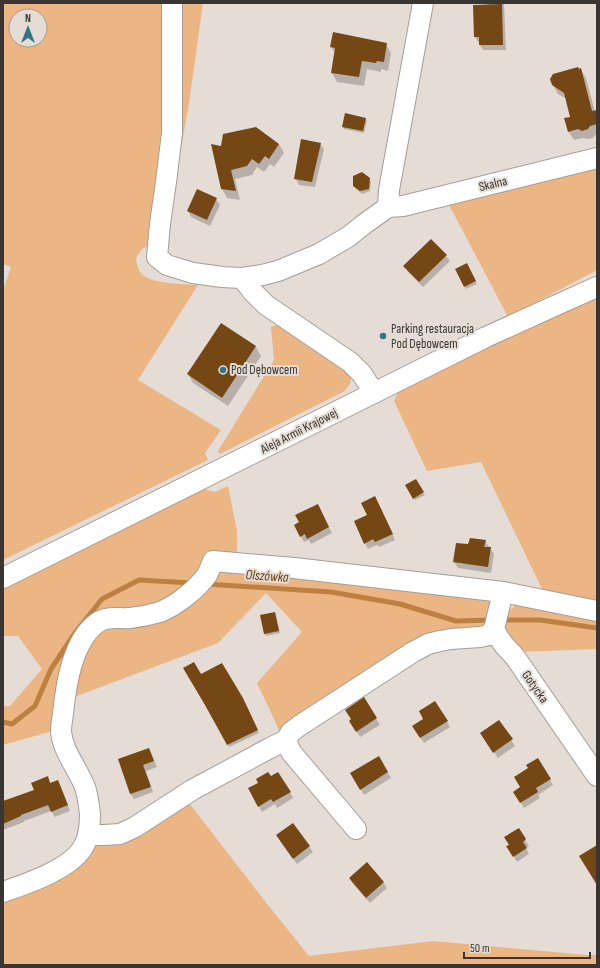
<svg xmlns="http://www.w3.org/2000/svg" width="600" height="968" viewBox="0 0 600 968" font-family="'Sofia Sans Condensed',sans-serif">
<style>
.green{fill:#ebb684;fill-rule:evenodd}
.shadow{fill:#0003}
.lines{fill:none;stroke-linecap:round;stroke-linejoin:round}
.stream{stroke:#be8041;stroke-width:5}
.building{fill:#744714}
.minor-casing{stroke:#a59d96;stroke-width:22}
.minor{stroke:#fff;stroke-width:20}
.poi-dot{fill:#307584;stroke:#e5ddd5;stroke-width:1.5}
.labels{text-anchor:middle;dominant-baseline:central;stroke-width:4;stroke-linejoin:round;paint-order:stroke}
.street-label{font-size:13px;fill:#383532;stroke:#e5ddd5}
.poi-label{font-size:13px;fill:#383532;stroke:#e5ddd5;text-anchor:start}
.water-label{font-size:14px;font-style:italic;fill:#673e0c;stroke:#e5ddd5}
</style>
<rect width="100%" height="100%" fill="#e5ddd5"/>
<g class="green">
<path d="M3 3H203L189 103 179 161 149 246 142 249 136 258C137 264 138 271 143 275 154 284 184 284 198 285L138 380 221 430 205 453 208 460 3 560V290L11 267 3 264ZM16 16H40V40H16Z"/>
<polygon points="597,164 597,270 508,317 447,201"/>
<polygon points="597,295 597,604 543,591 481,462 427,471 394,401 398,391 488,345"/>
<path d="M281 323 348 367C352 379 353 383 343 392L220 454 218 451 274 360 271 327Z"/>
<polygon points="228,486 237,531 237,560 171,603 99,618 58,719 49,732 3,745 3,706 10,706 42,669 18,636 3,636 3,587 201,488 215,492"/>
<polygon points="216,566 486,598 492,605 487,623 483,626 447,635 282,736 257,683 302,632 266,593 218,643 69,699 95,631 141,621"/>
<polygon points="512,604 597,616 597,649 518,652 506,631 504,623 508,611 514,607"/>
<polygon points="186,799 268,905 309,956 433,941 587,955 597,955 597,965 3,965 3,898 86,849"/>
</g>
<g class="shadow">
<polygon points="487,3 504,3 506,50 483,50 480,45 480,42 478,42 475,37 487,6"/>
<polygon points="386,44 391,53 388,71 381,69 381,72 367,69 364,86 337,82 332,73 335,53 331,47"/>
<polygon points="579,70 581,70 586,78 595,112 597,114 597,134 595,135 593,138 588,139 583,138 574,140 569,132 571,117 567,99 558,94 553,85"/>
<polygon points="365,119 367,121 364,133 344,129 343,126"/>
<polygon points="279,144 284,153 274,167 270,164 264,172 257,167 252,175 235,179 240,200 227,198 222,189 222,147"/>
<polygon points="320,144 324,149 315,187 299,185 296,179"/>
<polygon points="369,179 371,182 370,191 362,194 356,189 354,186"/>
<polygon points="216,199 220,205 210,226 191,217 188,211"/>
<polygon points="446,256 450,261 423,287 408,272 405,266"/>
<polygon points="466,264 477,284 466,289 456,269"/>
<polygon points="221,324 256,347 261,356 228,406 193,383 188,374"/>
<polygon points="416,480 425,495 415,500 406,485"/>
<polygon points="378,503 395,540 379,547 377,545 368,549 365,543 369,516"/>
<polygon points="321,511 332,533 311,544 309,540 304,542 300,536"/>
<polygon points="485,541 494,554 491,573 458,568 454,562 469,546"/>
<polygon points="275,613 276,615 280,633 266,636 264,633"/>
<polygon points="238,692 259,733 229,747 207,706"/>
<polygon points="364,699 380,725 360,737 354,727"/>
<polygon points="435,702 450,727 424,743 413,726 425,719"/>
<polygon points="499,721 515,746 498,758 485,739"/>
<polygon points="149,749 152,755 157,767 146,771 153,792 134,799 130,793"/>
<polygon points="378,757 391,778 364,795 351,773"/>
<polygon points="538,759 553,785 538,795 540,798 524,808 514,792 521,787"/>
<polygon points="47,777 51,784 58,782 61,787 70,811 55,817 51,811 24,821 24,822 3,830 3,802 35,790"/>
<polygon points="271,778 290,792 293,798 277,808 275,804 262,812 249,789"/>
<polygon points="293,824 313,852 297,864 280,841"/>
<polygon points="518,829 529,846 526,848 529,854 517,862 508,847 510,845"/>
<polygon points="350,878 383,882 387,888 370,903 353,884"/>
</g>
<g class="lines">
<g class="stream">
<polyline points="206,584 285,589 331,592 400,604 456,621 493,620"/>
<polyline points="501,620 540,620 597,628"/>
<polyline points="3,722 12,724 35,706 51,669 75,633 102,599 139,580 192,583"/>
</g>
</g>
<g class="building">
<polygon points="502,4 503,45 479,45 479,37 474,37 473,5"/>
<polygon points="333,32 387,43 384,62 377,61 376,63 362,61 359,77 331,73 335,48 330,47"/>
<polygon points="578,67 579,69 581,68 592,111 597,110 597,124 590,126 588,129 582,131 578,129 568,132 564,118 570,117 564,93 552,85 550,79 553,74"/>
<polygon points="345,113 366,118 363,131 342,127"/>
<polygon points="256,127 279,144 269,159 265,156 259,164 252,159 247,166 231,170 236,191 221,189 211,144 221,146 223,134"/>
<polygon points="301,139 321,143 312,182 294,179"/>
<polygon points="362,172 370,178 369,189 360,191 353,186 353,176"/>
<polygon points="197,189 217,198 207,220 187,211"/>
<polygon points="431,239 447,255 419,282 403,266"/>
<polygon points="467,263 476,281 464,287 455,269"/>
<polygon points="221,323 256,346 222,398 187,374"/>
<polygon points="416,479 424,492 413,499 405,485"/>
<polygon points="375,496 393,534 375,542 373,539 364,544 354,521 367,515 361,503"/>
<polygon points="318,504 329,527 307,539 305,534 300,537 294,525 299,522 295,515"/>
<polygon points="470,538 486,540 484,547 491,547 488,567 453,562 456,543 468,544"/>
<polygon points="275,612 279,631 264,634 260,615"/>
<polygon points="194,662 201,674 222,663 243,698 258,730 227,745 205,705 183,668"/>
<polygon points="364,697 377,718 356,732 349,721 351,719 345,710"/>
<polygon points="435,701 448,721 420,738 412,726 423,719 419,711"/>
<polygon points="499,720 513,739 493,753 480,733"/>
<polygon points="149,748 154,761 143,765 151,787 130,794 118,759"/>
<polygon points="379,756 388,772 360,790 350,773"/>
<polygon points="538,758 551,779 536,788 538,792 520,803 513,792 520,787 514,777 528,768 526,765"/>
<polygon points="268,772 271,776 278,772 291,792 273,802 271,799 258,807 248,788 258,783 256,779"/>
<polygon points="48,776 50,783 58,780 68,805 51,812 48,805 21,815 21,816 3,824 3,801 34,790 31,783"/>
<polygon points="293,823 310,846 293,859 276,835"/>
<polygon points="519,828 526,839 523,842 527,848 513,857 506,846 509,845 504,837"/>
<polygon points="597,845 597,885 579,856"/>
<polygon points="367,862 384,882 366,898 349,878"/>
</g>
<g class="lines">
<defs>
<g id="minor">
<polyline points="172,3 172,133 166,182 160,224 157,257 167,265 193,273 222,277 242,278 262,275 278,271 319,254 348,237 363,225 388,207 403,206 597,158"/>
<polyline points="388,207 389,190 423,3"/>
<polyline points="242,278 253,292 266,305 350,362 362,374 374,393"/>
<polyline points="3,578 486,337 561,303 597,287"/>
<polyline points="503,592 494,629 499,638 504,645 515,657 597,776"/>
<polyline points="356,829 291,752 286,740 291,732 299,726 413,652 428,644 440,641 451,639 480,637 489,635 494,629"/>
<polyline points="88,835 104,835 120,834 135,827 192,790 270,748 286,740"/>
<path d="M3 892C26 884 68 870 82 849 89 839 90 826 90 814 89 805 88 796 85 787 78 769 63 752 61 732 61 726 62 720 63 714 65 694 68 673 75 655 80 642 88 628 100 621 109 616 120 619 130 618 140 617 150 615 160 612 177 605 196 590 207 575 209 571 211 566 213 561L294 568 503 592 597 611"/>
</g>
</defs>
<use href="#minor" class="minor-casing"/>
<use href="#minor" class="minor"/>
</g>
<g class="poi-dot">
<circle cx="383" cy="336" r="4"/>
<circle cx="223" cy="370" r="4"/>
</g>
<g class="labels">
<g class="street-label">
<text transform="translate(493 184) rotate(-14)">Skalna</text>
<text transform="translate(299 431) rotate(-27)">Aleja Armii Krajowej</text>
<text transform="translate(535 687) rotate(55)">Gotycka</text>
</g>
<g class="poi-label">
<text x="391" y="329">Parking restauracja<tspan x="391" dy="15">Pod Dębowcem</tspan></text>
<text x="231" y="370">Pod Dębowcem</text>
</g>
<g class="water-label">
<text transform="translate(267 576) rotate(4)">Olszówka</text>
</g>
</g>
<rect width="600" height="968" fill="none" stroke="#383532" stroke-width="8"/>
<g transform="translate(28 28)"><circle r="19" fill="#e5ddd5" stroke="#a09a94"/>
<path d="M0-3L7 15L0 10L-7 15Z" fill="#307584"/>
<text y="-6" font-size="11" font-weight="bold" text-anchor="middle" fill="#383532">N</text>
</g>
<path d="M464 952v6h126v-6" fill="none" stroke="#383532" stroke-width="2"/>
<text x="470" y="952" font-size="12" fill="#383532" stroke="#e5ddd5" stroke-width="3" paint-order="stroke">50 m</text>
</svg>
